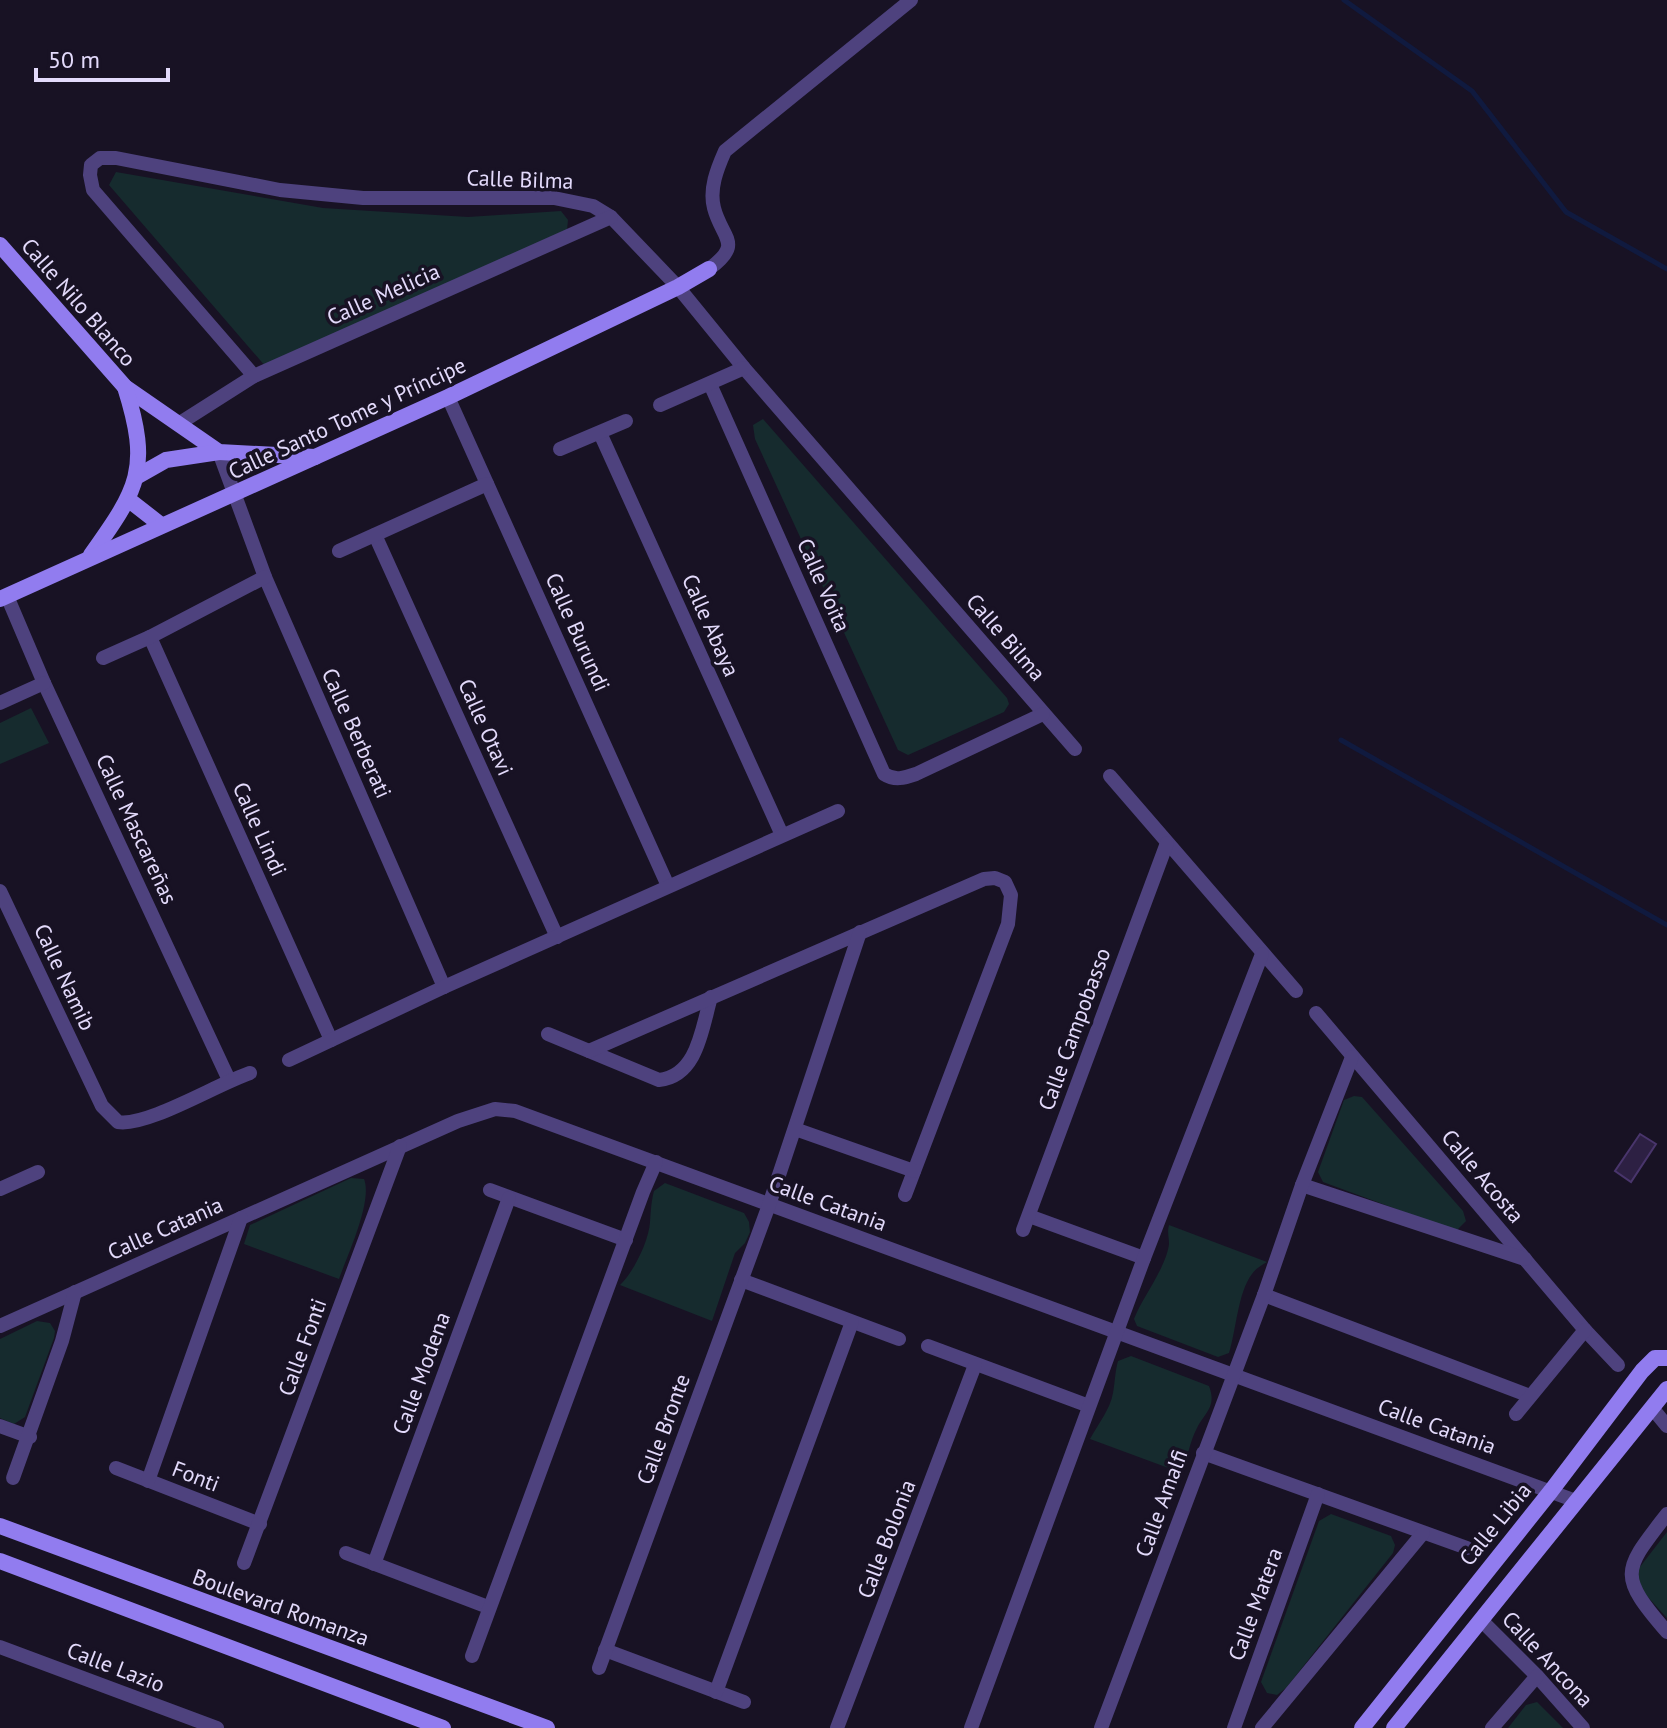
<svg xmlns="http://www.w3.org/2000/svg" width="1667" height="1728" viewBox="0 0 1667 1728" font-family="'PT Sans',sans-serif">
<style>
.green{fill:#162b2e}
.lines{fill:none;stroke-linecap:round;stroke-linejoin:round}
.stream{stroke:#101a3f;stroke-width:5}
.building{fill:#2d2043;stroke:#49356c;stroke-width:2}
.street{stroke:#4e427e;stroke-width:14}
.secondary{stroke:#917cef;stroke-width:16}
.labels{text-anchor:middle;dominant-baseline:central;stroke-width:7;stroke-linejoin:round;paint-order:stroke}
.street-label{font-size:22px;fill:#e3dafb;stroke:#181224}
</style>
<rect width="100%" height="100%" fill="#181224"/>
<g class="green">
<polygon points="116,172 323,208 468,217 561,211 568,220 567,230 266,367 109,185"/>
<polygon points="763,419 1007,698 1009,704 1004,712 908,755 898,750 755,439 753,425"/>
<polygon points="31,708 49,743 0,764 0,723"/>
<polygon points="1354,1096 1362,1097 1463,1211 1466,1221 1456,1231 1323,1182 1318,1172 1344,1100"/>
<path d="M351 1178 364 1179C373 1201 347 1256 339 1279L244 1244 250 1225Z"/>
<path d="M665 1183 744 1213 749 1222 750 1232 745 1243 735 1253 712 1321 620 1285C633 1273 649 1241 650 1222 651 1211 651 1202 654 1191Z"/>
<path d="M1169 1225 1267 1262C1262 1265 1255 1269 1252 1274 1238 1292 1236 1331 1229 1353L1218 1357 1137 1326 1134 1319C1143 1296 1166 1268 1169 1244 1169 1236 1167 1233 1169 1225Z"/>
<polygon points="37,1321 50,1323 55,1331 54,1338 25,1417 14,1424 0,1418 0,1339"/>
<path d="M1131 1356 1209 1386C1217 1407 1205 1412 1197 1428 1190 1441 1187 1459 1182 1473L1090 1439C1098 1424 1110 1410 1113 1393 1115 1382 1115 1372 1118 1361Z"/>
<polygon points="1331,1514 1391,1536 1395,1545 1393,1553 1286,1688 1277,1695 1267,1693 1261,1682 1319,1521"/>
<polygon points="1667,1532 1667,1618 1636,1584 1636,1572"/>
<polygon points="1537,1702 1563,1728 1508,1728 1526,1705"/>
</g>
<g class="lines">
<g class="stream">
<polyline points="1344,0 1472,91 1566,212 1667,269"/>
<polyline points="1341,740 1667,925"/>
</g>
</g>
<polygon class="building" points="1640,1134 1656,1144 1631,1182 1615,1171"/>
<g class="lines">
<g class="street">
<path d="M709 269C744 243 722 239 714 208 709 189 717 169 725 151L911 0"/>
<polyline points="254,376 93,190 90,175 91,165 100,158 116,158 280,190 363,198 554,198 593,206 611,217 678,287 744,368 1075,749"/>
<path d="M710 384 884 774C895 781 904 778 916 774L1043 714"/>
<polyline points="448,397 668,886"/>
<polyline points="660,405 744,368"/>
<polyline points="180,423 254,376 611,217"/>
<polyline points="600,433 782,835"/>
<polyline points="560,449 626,421"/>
<polyline points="219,452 265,577 444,987"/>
<polyline points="375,535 557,937"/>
<polyline points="339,551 487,484"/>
<polyline points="7,596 44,683 229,1080"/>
<polyline points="150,637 331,1040"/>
<polyline points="103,658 150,637 265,577"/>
<polyline points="0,703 44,683"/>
<polyline points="1110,776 1296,991"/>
<path d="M0 891 102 1106 118 1122C147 1127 217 1084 250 1073"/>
<polyline points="1316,1013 1585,1330 1618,1365"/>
<path d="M548 1034 659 1080C698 1076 702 1027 711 997"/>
<polyline points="589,1051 984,879 995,878 1005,882 1011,895 1008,924 905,1195"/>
<polyline points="289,1060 444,987 838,811"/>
<polyline points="795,1129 914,1171"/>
<polyline points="1302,1185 1525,1259"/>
<polyline points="0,1189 38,1172"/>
<polyline points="490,1190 626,1240"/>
<polyline points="1029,1216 1144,1258"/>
<polyline points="1023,1230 1167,843"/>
<polyline points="741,1280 899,1339"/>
<polyline points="1264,1295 1530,1396"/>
<polyline points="0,1326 458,1121 495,1109 515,1111 1576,1501"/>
<polyline points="928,1346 1089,1406"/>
<polyline points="1653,1409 1667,1426"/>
<polyline points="1516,1414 1585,1330"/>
<polyline points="0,1426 30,1437"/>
<polyline points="1203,1453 1467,1548"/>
<polyline points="116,1468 260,1524"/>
<polyline points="13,1478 62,1341 75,1292"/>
<polyline points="148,1481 241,1218"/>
<path d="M1667 1514C1623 1571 1617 1574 1667 1632"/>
<polyline points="346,1553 488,1607"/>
<polyline points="244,1563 400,1146"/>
<polyline points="374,1564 509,1198"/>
<polyline points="1481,1620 1537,1676 1583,1728"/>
<polyline points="0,1647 217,1728"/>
<polyline points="605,1650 744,1702"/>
<polyline points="472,1656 643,1192 656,1162"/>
<polyline points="599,1668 769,1205 860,932"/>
<polyline points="716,1692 852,1322"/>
<polyline points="837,1728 975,1365"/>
<polyline points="971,1728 1144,1258 1262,954"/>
<polyline points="1101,1728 1264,1295 1302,1185 1352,1057"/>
<polyline points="1234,1728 1318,1494"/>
<polyline points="1262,1728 1423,1533"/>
<polyline points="1492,1728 1537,1676"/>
</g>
<g class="secondary">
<polyline points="0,245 125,387 219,452 315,457"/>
<polyline points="136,477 166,460 219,452"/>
<polyline points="129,500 161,525"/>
<path d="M91 555C138 489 151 469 125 387"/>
<polyline points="0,599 448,397 678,287 709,269"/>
<polyline points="0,1526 547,1728"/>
<polyline points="0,1561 443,1728"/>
<polyline points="1362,1728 1551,1491 1642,1371 1655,1358 1667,1358"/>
<polyline points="1394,1728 1667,1389"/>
</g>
</g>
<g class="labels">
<g class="street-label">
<text transform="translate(520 179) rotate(2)">Calle Bilma</text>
<text transform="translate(383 294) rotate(-24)">Calle Melicia</text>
<text transform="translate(79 302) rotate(49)">Calle Nilo Blanco</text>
<text transform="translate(347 418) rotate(-25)">Calle Santo Tome y Príncipe</text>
<text transform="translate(824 585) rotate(66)">Calle Voita</text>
<text transform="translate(711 625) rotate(66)">Calle Abaya</text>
<text transform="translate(578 632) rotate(66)">Calle Burundi</text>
<text transform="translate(1006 637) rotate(49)">Calle Bilma</text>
<text transform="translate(486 727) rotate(66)">Calle Otavi</text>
<text transform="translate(357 733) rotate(66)">Calle Berberati</text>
<text transform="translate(137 829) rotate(65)">Calle Mascareñas</text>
<text transform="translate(260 829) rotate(66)">Calle Lindi</text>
<text transform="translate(65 977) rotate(65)">Calle Namib</text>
<text transform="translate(1074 1029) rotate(-70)">Calle Campobasso</text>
<text transform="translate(1483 1176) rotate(50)">Calle Acosta</text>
<text transform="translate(828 1203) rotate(20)">Calle Catania</text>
<text transform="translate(165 1228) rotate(-24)">Calle Catania</text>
<text transform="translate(302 1347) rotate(-70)">Calle Fonti</text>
<text transform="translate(421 1373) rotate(-70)">Calle Modena</text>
<text transform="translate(1437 1426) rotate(20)">Calle Catania</text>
<text transform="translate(663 1429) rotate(-70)">Calle Bronte</text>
<text transform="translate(196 1476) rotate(21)">Fonti</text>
<text transform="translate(1161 1503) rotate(-70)">Calle Amalfi</text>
<text transform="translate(1495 1524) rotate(-51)">Calle Libia</text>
<text transform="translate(886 1539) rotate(-69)">Calle Bolonia</text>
<text transform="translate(1255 1604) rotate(-70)">Calle Matera</text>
<text transform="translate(281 1607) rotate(20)">Boulevard Romanza</text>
<text transform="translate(1548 1659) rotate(47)">Calle Ancona</text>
<text transform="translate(116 1667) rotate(21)">Calle Lazio</text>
</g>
</g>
<path d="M36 68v12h132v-12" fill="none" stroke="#e3dafb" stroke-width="4"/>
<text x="48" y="68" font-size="24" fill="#e3dafb" stroke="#181224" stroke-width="6" paint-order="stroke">50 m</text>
</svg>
